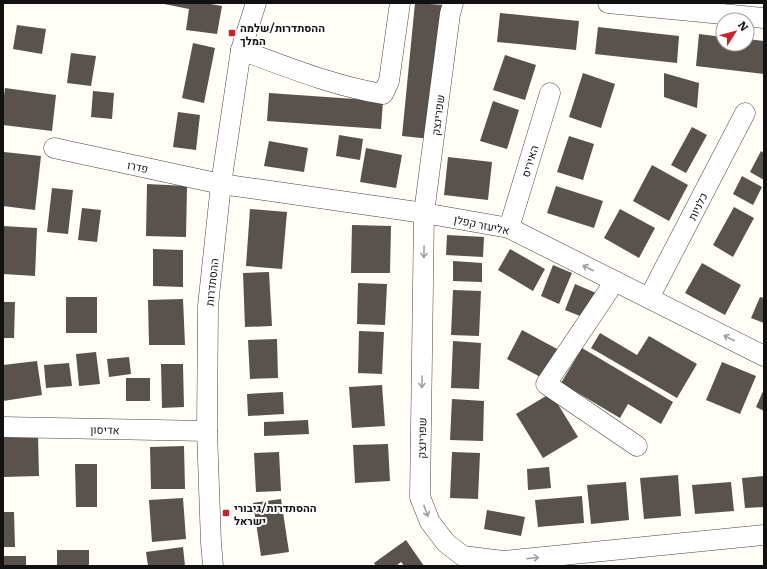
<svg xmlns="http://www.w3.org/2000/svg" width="767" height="569" viewBox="0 0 767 569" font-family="Literata,Heebo,serif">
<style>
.building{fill:#5a524d}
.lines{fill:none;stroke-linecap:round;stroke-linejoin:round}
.minor-casing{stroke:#444;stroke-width:21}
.minor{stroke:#fff;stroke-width:20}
.oneway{stroke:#a0a0a0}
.poi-dot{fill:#c4262e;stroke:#fff;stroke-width:1.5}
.labels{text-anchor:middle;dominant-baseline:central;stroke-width:4;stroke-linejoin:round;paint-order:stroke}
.poi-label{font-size:11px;font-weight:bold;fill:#111;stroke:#fff;text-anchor:start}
.street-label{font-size:11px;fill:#111;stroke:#fff}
</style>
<rect width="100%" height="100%" fill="#fffdf5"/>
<g class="building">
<polygon points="159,3 205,3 222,6 217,34 186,30 189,9"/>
<polygon points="415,3 444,5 431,139 402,136"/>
<polygon points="500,13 579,21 576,50 497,42"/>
<polygon points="17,25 46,29 42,54 13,49"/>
<polygon points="598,27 679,36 677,63 595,54"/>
<polygon points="699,34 723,37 723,44 747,44 747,39 764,41 764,74 696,66"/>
<polygon points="193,43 215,48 204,103 182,98"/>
<polygon points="71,53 96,56 91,86 67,83"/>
<polygon points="505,55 536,65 525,100 493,90"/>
<polygon points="583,73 615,84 601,128 569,117"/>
<polygon points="664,73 699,83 697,108 664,97"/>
<polygon points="5,88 56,95 52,131 3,125 3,103"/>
<polygon points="93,91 114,93 112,119 91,117"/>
<polygon points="269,93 383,101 381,129 267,121"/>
<polygon points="493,101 519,110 507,149 480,141"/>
<polygon points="178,112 200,115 196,150 173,147"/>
<polygon points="692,127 707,135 686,173 671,165"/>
<polygon points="339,135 363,139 360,160 336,156"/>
<polygon points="569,136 594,144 583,180 557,172"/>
<polygon points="269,141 308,148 304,172 264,166"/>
<polygon points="366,148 402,155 396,188 360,182"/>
<polygon points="761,151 764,153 764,180 750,172"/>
<polygon points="4,152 41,156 35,210 3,206"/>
<polygon points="448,157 492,162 488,200 444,195"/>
<polygon points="652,165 688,185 669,221 633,201"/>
<polygon points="742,176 762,187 753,205 733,194"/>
<polygon points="147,184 187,186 186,237 146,236"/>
<polygon points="556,186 603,201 594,228 547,213"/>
<polygon points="52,188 73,190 68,234 47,232"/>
<polygon points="734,207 754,218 733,257 713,245"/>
<polygon points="82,208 101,210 97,242 78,240"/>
<polygon points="250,209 287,212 282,269 246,266"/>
<polygon points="620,209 655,228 639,258 604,238"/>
<polygon points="352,225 391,226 390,273 351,273"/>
<polygon points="3,226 37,228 35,276 3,274"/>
<polygon points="447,235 484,237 483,257 446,255"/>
<polygon points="153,249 183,250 183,287 153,286"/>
<polygon points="510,249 545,269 533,291 498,270"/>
<polygon points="453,261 482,263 482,282 453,281"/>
<polygon points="702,263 741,285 725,315 685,293"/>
<polygon points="553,265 572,273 559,304 541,296"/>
<polygon points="269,272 272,326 245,327 243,273"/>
<polygon points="358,283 387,284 385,325 357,324"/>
<polygon points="575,284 596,293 585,318 565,310"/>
<polygon points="453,290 481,291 479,336 451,335"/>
<rect x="66" y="297" width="31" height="36"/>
<polygon points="760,297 764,298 764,323 751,318"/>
<polygon points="183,299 185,345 149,345 148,300"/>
<polygon points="3,302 15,302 14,338 3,338"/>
<polygon points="522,330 559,350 544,379 507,359"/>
<polygon points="359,331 384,332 382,374 358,373"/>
<polygon points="600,333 637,355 649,336 697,364 677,398 591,348"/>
<polygon points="277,339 278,378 250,379 248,340"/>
<polygon points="453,341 481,343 479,389 451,388"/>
<polygon points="582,348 673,402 661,424 628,404 620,418 561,383"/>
<polygon points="96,352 100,384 79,386 76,354"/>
<polygon points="129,357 131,374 109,377 107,359"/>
<polygon points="37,361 42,395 3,401 3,365"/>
<polygon points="722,362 756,376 740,414 706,400"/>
<polygon points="69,363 72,386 46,388 44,365"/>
<polygon points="161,364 183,364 184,407 162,408"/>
<rect x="126" y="378" width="24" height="23"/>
<polygon points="382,385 385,426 352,428 349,387"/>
<polygon points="764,389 764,411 756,407"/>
<polygon points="283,392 284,414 248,416 247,394"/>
<polygon points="551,393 578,437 543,458 516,414"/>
<polygon points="452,399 484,401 483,441 450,440"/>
<polygon points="308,420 309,434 264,436 264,422"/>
<polygon points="3,436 38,436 39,476 3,477"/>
<polygon points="388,444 390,481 355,483 353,445"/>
<polygon points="184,446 185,489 151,489 150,447"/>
<polygon points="279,452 281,491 256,492 254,453"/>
<polygon points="452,452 480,453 478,499 450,498"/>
<polygon points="75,464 97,464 97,507 76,507"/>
<polygon points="549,467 551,488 528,490 527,469"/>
<polygon points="678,475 681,516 644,519 640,478"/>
<polygon points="764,476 764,507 745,508 742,478"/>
<polygon points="626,482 629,520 591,524 587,485"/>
<polygon points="731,482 734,511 695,514 692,485"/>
<polygon points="582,496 584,523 538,527 535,500"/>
<polygon points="183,498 186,539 152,542 149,500"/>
<polygon points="281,499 289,552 261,556 253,503"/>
<polygon points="487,510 525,517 521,536 484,529"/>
<polygon points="3,512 14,512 15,547 3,547"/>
<polygon points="406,540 424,566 404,566 401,562 396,566 376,566 374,563"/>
<polygon points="183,547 185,566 148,566 146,552"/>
<rect x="57" y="550" width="32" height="16"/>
<rect x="3" y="556" width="23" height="10"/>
</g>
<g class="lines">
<defs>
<g id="minor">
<polyline points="453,3 450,14 424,213 420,497 430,522 446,543 463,556 503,561 764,535"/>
<polyline points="608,3 764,18"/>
<path d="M241 50C287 67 334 86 383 94L389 81 400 3"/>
<polyline points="54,148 221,184 424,213 509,228 764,356"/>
<polyline points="509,228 550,93"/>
<polyline points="615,281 546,384 637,446"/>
<polyline points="649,298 745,113"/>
<polyline points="3,427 207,431"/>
<polyline points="213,566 211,543 207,431 208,306 221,184 241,50 256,3"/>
</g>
</defs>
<use href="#minor" class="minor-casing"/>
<use href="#minor" class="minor"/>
</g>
<defs><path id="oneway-shaft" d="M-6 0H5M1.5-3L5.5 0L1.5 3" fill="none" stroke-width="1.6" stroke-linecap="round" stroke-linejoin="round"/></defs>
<g class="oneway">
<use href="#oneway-shaft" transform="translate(424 252) rotate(91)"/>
<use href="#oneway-shaft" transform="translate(588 268) rotate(-153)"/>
<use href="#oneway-shaft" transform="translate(729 338) rotate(-153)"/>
<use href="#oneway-shaft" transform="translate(422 382) rotate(91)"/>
<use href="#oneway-shaft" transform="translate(426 511) rotate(69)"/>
<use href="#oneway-shaft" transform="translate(533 558) rotate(-6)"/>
</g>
<g class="poi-dot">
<rect x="228" y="29" width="8" height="8" rx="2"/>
<rect x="222" y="509" width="8" height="8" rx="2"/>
</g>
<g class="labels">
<g class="poi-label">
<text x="240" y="27">ההסתדרות/שלמה<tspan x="240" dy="13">המלך</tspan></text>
<text x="234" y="507">ההסתדרות/גיבורי<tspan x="234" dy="13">ישראל</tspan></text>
</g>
<g class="street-label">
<text transform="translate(437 115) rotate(-83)">שפרינצק</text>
<text transform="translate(529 161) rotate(-73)">האיריס</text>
<text transform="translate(138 166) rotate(12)">פדרו</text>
<text transform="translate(697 206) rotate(-63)">כלניות</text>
<text transform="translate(482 224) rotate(12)">אליעזר קפלן</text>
<text transform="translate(211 282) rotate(-84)">ההסתדרות</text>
<text transform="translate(105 429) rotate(1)">אדיסון</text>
<text transform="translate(421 438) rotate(-89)">שפרינצק</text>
</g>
</g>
<rect width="767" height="569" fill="none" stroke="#111111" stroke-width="8"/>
<g transform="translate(735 32) rotate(54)"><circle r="19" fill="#ffffff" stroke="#a0a0a0"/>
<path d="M0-3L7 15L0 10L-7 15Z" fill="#c4262e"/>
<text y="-6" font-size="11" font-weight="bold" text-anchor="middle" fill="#111111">N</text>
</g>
</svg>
